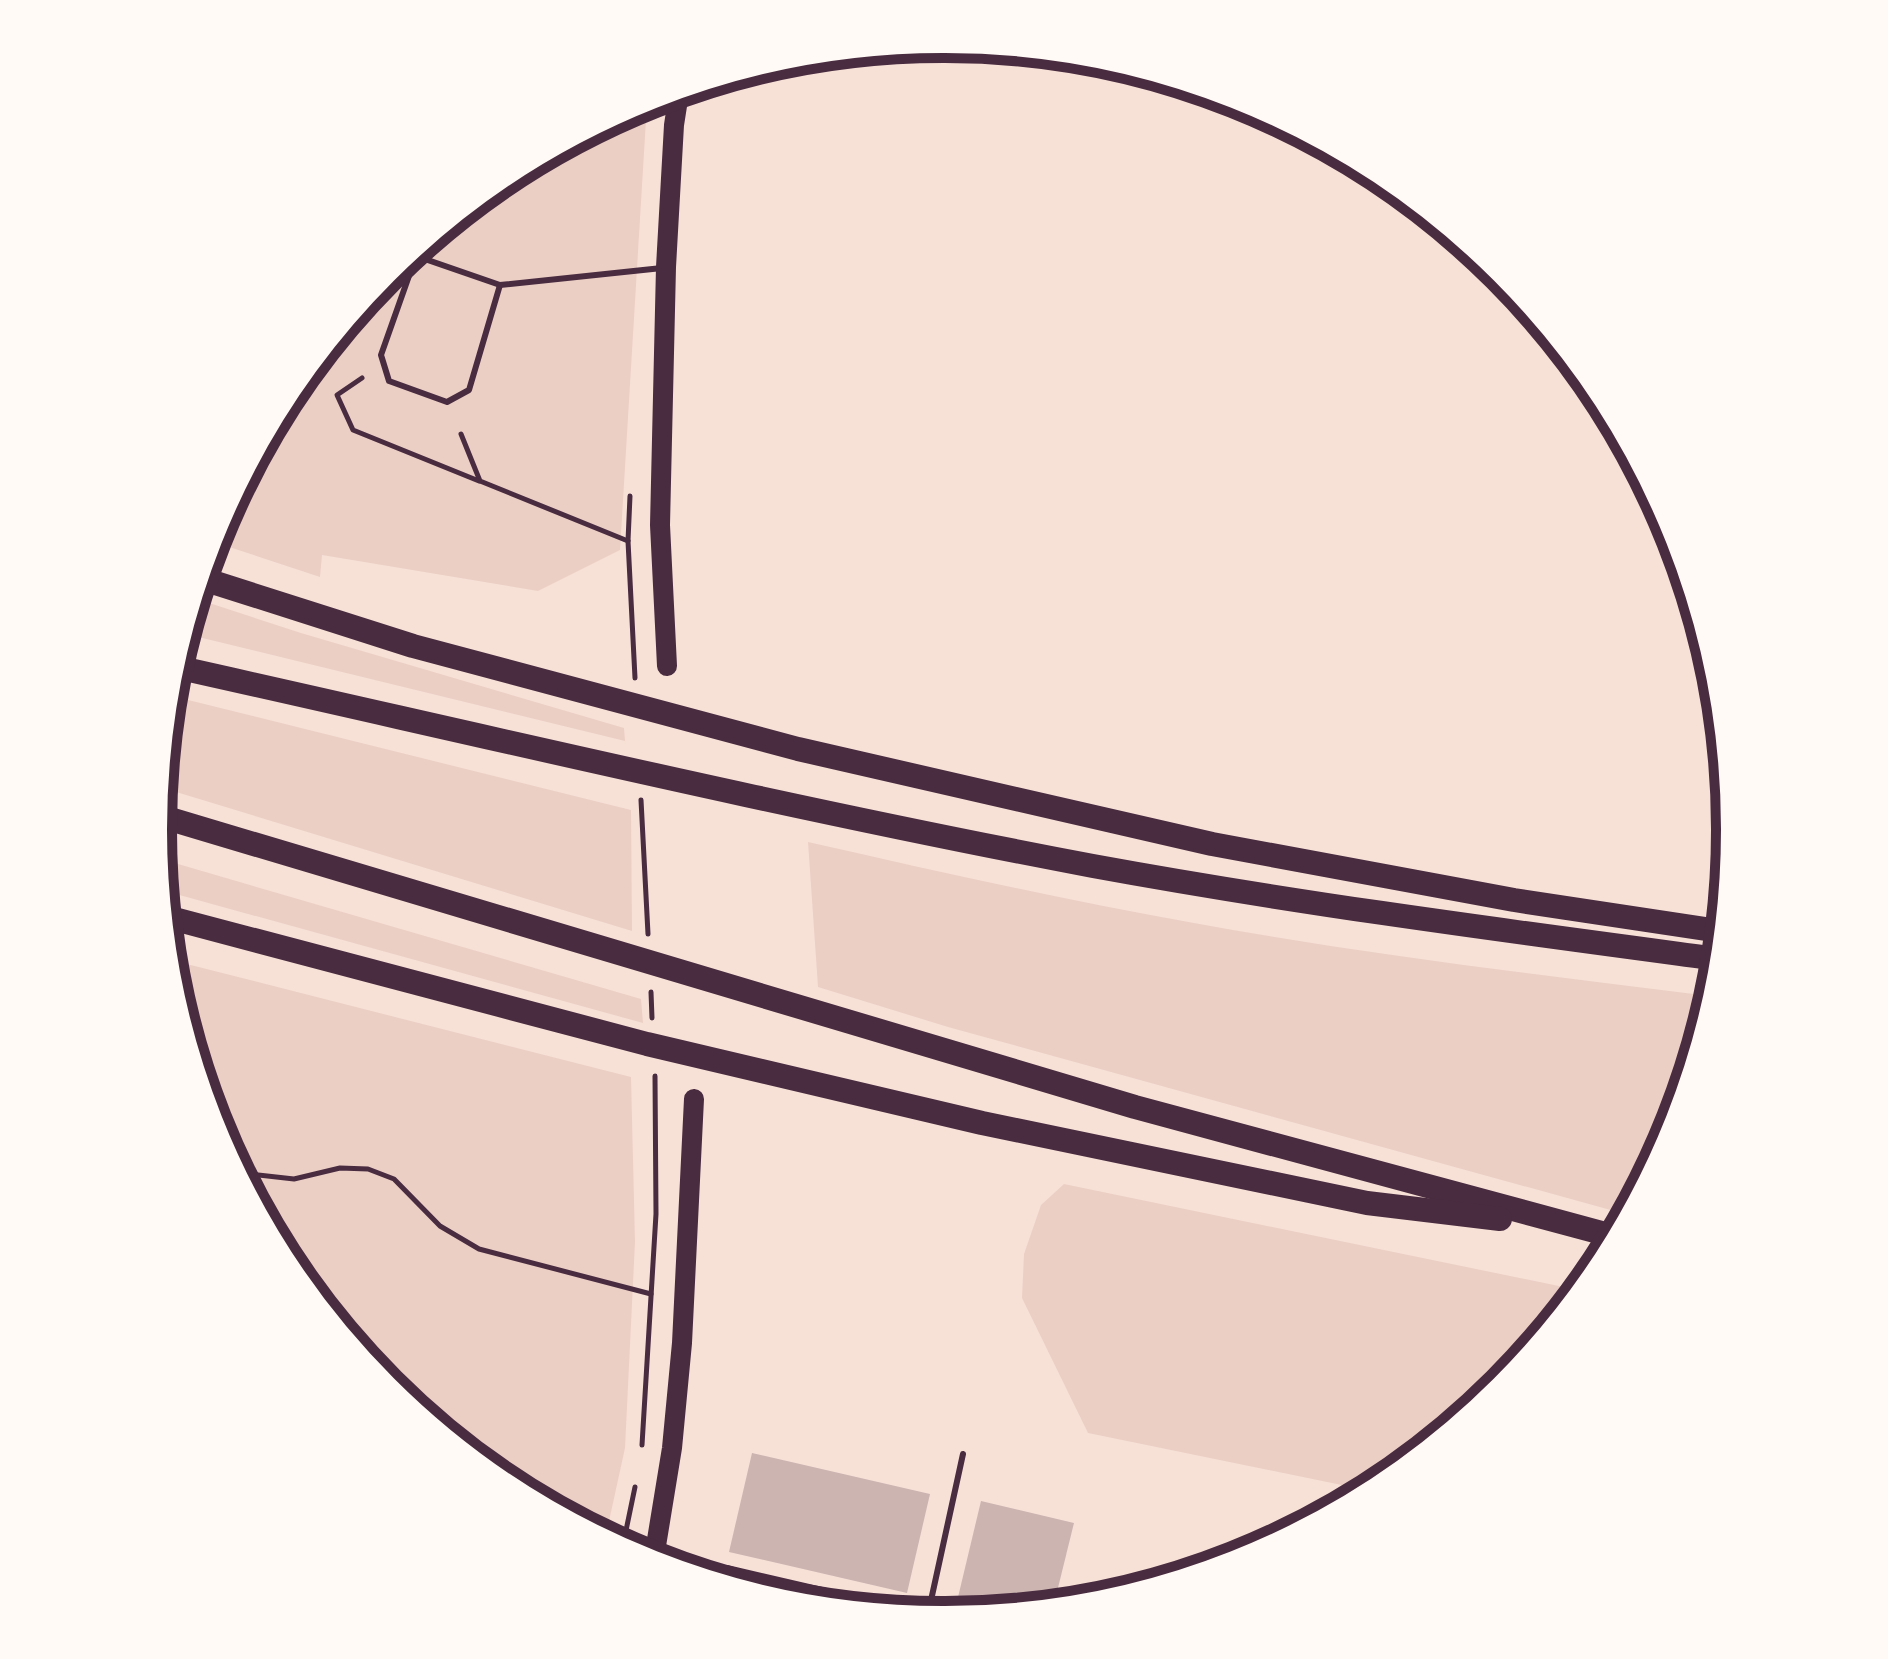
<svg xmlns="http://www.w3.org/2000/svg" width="1888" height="1659" viewBox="0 0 1888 1659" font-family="Mulish,sans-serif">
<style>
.green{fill:#ebcfc5}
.building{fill:#ccb4b1}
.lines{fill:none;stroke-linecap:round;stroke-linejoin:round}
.path{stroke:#4a2c40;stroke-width:5}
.service{stroke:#4a2c40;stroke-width:6}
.primary{stroke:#4a2c40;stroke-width:20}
.motorway{stroke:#4a2c40;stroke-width:24}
.rim{fill:none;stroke:#4a2c40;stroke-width:10}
</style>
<rect width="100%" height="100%" fill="#f7e1d7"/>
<g class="green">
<polygon points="647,103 620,550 538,591 322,555 320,577 214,542 218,528 291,393 389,274 508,176"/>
<polygon points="197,599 301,633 624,728 625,741 186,634"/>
<polygon points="172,696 631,810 632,931 163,788"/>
<path d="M808 842C936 871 1064 900 1194 923 1365 954 1538 975 1710 996L1670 1131 1625 1214 948 1027 818 987Z"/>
<polygon points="161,859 641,999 643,1023 165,891"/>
<polygon points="171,960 631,1077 635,1242 625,1448 606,1535 507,1482 388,1385 291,1266 218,1130 174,982"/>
<polygon points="1064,1184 1578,1290 1499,1385 1380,1483 1366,1490 1088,1433 1022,1298 1024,1254 1041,1205"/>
</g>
<g class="building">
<polygon points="752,1453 930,1494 907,1593 729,1552"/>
<polygon points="981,1501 1074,1523 1054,1604 954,1614"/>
</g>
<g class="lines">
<g class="path">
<polyline points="362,378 337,395 353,430 479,481"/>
<polyline points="461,434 480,481 628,541"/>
<polyline points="630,496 628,541 635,678"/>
<polyline points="641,800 648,934"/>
<polyline points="651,992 652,1018"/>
<polyline points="241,1173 294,1179 340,1168 368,1169 394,1179 440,1226 479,1249 651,1294"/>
<polyline points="642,1445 656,1214 655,1076"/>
<polyline points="623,1545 635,1487"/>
</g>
<g class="service">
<polyline points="415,253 416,256 381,355 389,381 447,402 469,390 500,285"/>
<polyline points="416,256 500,285 662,268"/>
<polyline points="727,1568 917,1612"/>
<polyline points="928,1614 963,1454"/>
</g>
<g class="primary">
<polyline points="667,666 660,525 666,267 674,125 679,93"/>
<polyline points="654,1558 672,1448 682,1343 694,1099"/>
</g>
<g class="motorway">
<polyline points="203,579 413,646 798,749 1212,844 1514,900 1719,931"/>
<path d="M176 667C481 735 786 808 1093 866 1300 904 1508 931 1717 959"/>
<polyline points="160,816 1135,1107 1613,1236"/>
<polyline points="167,917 647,1044 982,1123 1367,1203 1500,1219"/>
</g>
</g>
<path d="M0 0H1888V1659H0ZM943 58H945A771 771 0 0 1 1716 829V830A771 771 0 0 1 945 1601H943A771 771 0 0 1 172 830V829A771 771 0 0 1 943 58Z" fill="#fffaf5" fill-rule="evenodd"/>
<path class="rim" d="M943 58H945A771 771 0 0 1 1716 829V830A771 771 0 0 1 945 1601H943A771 771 0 0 1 172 830V829A771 771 0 0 1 943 58Z"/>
</svg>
